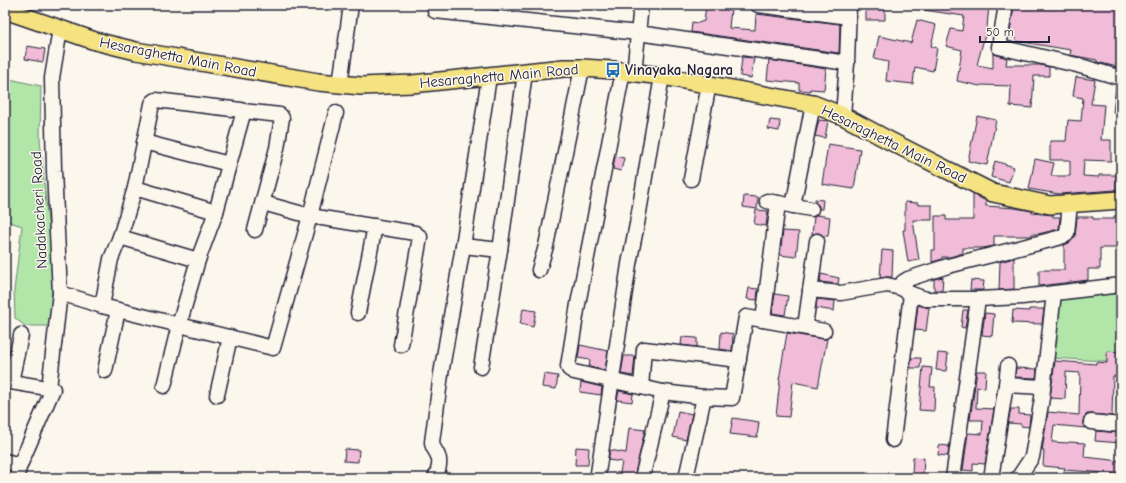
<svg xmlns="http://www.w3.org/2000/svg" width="1126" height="483" viewBox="0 0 1126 483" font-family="'Comic Neue',sans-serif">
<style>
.green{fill:#b1e6a8;stroke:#6a8472}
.building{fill:#f0bcd8;stroke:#22223b}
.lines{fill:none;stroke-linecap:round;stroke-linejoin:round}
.minor-casing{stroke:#22223b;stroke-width:17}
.major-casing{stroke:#22223b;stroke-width:20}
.minor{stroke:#fbf7ec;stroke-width:14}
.major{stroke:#f5e382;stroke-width:17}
.labels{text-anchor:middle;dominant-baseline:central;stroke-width:3;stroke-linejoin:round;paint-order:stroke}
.street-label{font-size:15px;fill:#22223b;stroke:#fbf7ec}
.poi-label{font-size:15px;font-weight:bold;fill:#22223b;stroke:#fbf7ec;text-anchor:start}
</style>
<rect width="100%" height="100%" fill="#fbf7ec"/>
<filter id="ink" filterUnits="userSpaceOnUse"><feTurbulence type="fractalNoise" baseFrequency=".025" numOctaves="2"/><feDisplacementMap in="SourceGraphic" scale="8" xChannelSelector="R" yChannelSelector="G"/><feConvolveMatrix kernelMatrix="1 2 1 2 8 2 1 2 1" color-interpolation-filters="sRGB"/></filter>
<g filter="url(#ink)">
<g class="green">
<polygon points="5,78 41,86 40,138 46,203 50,240 54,296 49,326 25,326 15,318 14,290 22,226 7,221 5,223"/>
<polygon points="1121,291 1121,362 1051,358 1061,297"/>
</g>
<g class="building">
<polygon points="918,5 989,5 987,27 977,65 993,68 993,54 1007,58 1006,65 1040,65 1049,67 1049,76 1034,76 1032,108 1010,106 1011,86 981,85 980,86 957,81 962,50 946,46 951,29 962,31 964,16 917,9"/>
<polygon points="1014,5 1121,5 1121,68 1097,62 1097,60 1070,55 1071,50 1016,41 1016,38 1009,37"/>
<polygon points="706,6 731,9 729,28 755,30 756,14 840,24 839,53 691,32 692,22 698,23 704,21"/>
<polygon points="885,9 885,20 866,20 866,10"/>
<polygon points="917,20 936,25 931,46 937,48 933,71 915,67 913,84 886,81 888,62 874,59 879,36 911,43"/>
<polygon points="27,46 45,49 43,62 25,59"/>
<polygon points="742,57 754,58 751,78 740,76"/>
<polygon points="769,60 826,69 824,90 810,89 810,91 799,90 799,83 767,80"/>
<polygon points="1076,77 1095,80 1091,104 1104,105 1101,140 1111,140 1111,161 1084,160 1083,176 1099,177 1099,175 1116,175 1116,190 1059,194 1029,189 1035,159 1054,163 1051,176 1070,176 1070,160 1050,160 1050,141 1066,141 1068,120 1081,121 1083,98 1073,96"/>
<polygon points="1116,86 1121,86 1121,113 1113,112"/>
<polygon points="977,116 996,120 987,165 968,161"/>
<polygon points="770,120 780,121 779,131 768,129"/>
<polygon points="819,120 828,121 825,138 815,136"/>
<polygon points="828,144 860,149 854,189 822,184"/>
<polygon points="615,156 624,158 621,171 613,169"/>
<polygon points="995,161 1014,167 1009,182 991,177"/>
<polygon points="973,195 975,195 986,201 986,206 1015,208 1032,211 1032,213 1053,215 1053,217 1060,217 1059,229 1038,234 1032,234 1032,236 994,236 994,246 983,248 963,248 963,253 950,257 942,257 942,259 932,262 932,250 935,250 935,216 946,216 946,220 973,220"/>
<polygon points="744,196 758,197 757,209 743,207"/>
<polygon points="815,199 823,200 822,209 819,209 819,206 815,202"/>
<polygon points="905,202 918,203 918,205 932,205 932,220 913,220 919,260 908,262 903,230 905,230"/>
<polygon points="756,210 768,211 766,226 754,224"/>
<polygon points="817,215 830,217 828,236 823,236 818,233 812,234 814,217"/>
<polygon points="1114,216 1121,216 1119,248 1100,248 1100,269 1088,269 1088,280 1039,286 1039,270 1064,270 1064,245 1069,243 1075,237 1077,217 1093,217 1093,219 1114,219"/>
<polygon points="783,231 799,232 796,257 780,255"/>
<polygon points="882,250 893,251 892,277 886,277 880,278"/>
<polygon points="1014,258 1014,289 999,290 1000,262"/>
<polygon points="821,274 839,278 838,284 820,282"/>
<polygon points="943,277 942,290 934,290 934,279"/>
<polygon points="971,280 984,281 983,290 970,290"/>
<polygon points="749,288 758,289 757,300 747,299"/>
<polygon points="775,294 788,296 785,315 772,313"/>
<polygon points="817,299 835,301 834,311 816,308"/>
<polygon points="918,305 929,308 926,331 915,330"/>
<polygon points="523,309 536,311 533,327 520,324"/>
<polygon points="1029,309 1044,309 1042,324 1012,323 1013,310 1029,311"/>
<polygon points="963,310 968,310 965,328 961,327"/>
<polygon points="985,313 994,314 992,336 982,335"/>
<polygon points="721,332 733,334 732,351 720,349"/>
<polygon points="787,333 822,339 827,339 818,387 793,382 789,417 776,416 780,380 779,380"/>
<polygon points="682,337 697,338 697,347 681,345"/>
<polygon points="580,345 608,351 605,370 589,367 590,360 578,358"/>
<polygon points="1107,351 1120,352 1120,377 1113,376 1112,416 1092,414 1087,414 1084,417 1083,421 1083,425 1085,428 1054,425 1052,442 1068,443 1069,442 1085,443 1084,457 1121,461 1121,474 1064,470 1065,468 1043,466 1044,451 1042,451 1048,412 1079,415 1080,373 1066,372 1065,399 1050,398 1055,361 1096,364 1096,362 1107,363"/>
<polygon points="938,353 948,354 946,371 936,370"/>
<polygon points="624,356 635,356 633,376 621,374"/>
<polygon points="912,358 921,358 920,368 910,368"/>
<polygon points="923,367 932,368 930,387 935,387 934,411 919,410"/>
<polygon points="1016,368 1037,369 1036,378 1015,377"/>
<polygon points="977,371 986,371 985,388 977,387 976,408 994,409 985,464 973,463 973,471 963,470 968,433 982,434 983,420 970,420"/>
<polygon points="544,374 558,376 556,389 542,387"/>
<polygon points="581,382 602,387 601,395 580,392"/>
<polygon points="619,391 633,394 632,402 617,400"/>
<polygon points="1011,409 1019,409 1019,414 1030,415 1029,427 1021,426 1021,424 1008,423"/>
<polygon points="678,411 692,414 686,440 673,437"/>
<polygon points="733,418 759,422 757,437 730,434"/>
<polygon points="629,428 645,430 634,478 619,478 622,462 608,460 610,450 626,453"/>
<polygon points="1096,431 1121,433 1121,443 1095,441"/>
<polygon points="939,445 949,446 948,456 938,455"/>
<polygon points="576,447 589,448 588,465 575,465"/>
<polygon points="345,449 359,450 358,462 344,461"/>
<polygon points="913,457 924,458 923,475 912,474"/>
</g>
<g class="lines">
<defs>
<g id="minor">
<polyline points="758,5 849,17"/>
<polyline points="1006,5 999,47 1077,65 1121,78"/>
<polyline points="435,11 638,33 847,63"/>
<polyline points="623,71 578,304 568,366 569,369 574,372 663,392 704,397 732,398 746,317 824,331"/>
<polyline points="634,73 641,5"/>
<polyline points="340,84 351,5"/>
<polyline points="243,111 280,115 282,118 277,148 255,230"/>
<polyline points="843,116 847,63 849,5"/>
<polyline points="144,142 229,164"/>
<polyline points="691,179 709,84"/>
<polyline points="135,188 216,212"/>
<polyline points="767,201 811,209"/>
<polyline points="263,203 310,216 415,233 420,237 401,345"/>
<polyline points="793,206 813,104"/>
<polyline points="120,237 198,260"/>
<polyline points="463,246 500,250"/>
<polyline points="539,270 546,246 582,68"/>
<polyline points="901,288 903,282 908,279 948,266 1058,238 1066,235 1067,233 1070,204"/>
<polyline points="810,290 841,293 887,285 901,288 911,294 926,299 978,299 1022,297 1121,285"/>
<polyline points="60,293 102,306 273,348 310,216 336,113"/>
<polyline points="102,306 111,259 120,237 135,188 152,104 153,102 156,100 241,110 243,111 243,114 216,212 198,260 179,325 164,386"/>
<polyline points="358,313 375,226"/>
<polyline points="763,320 778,203"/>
<polyline points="805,327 817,241"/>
<polyline points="481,367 500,250 525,73"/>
<polyline points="105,371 118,310"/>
<polyline points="5,381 53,389 20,465 16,478"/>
<polyline points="11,382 21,335"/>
<polyline points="1006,385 1008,366"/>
<polyline points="641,387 644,349 739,360"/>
<polyline points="49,388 60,293 54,171 52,78 60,29"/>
<polyline points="217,395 230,337"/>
<polyline points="1091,422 1121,425"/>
<polyline points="893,440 911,294"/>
<polyline points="5,461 20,465"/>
<polyline points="598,473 629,264 637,224 662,76"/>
<path d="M435 478C438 472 441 462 438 456 436 450 432 448 432 442L441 374 463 246 489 77"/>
<polyline points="642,478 663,392"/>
<polyline points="686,478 704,397"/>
<polyline points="953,478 978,299"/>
<polyline points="991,478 1006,385 1043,387"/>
<polyline points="1018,478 1032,457 1042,398 1054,293"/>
</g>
<polyline id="major" points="5,10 95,41 136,51 318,82 361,86 412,84 564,68 582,68 613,70 662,76 813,104 843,116 892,142 993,193 1050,205 1121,200"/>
</defs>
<use href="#minor" class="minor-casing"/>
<use href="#major" class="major-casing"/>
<use href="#minor" class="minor"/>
<use href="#major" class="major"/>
</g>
</g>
<defs>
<symbol id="bus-bare" viewBox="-9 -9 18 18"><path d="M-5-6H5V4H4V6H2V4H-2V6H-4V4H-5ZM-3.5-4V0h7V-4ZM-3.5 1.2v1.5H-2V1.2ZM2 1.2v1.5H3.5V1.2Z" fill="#1f6fb2" stroke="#fbf7ec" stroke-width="2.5" paint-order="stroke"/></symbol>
</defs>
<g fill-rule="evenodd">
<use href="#bus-bare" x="602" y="59" width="22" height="22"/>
</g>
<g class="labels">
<g class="street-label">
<text transform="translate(178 57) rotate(11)">Hesaraghetta Main Road</text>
<text transform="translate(499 76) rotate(-5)">Hesaraghetta Main Road</text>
<text transform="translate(894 144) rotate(26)">Hesaraghetta Main Road</text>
<text transform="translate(39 210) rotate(-93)">Nadakacheri Road</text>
</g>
<g class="poi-label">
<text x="625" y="70">Vinayaka Nagara</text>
</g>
</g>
<rect width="1126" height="483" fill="none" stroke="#fbf7ec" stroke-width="20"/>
<rect x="10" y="10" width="1106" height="463" fill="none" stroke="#22223b" stroke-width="1.5" filter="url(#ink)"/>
<path d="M980 36v6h69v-6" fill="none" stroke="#22223b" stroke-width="2"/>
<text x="986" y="36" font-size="12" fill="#22223b" stroke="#fbf7ec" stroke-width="3" paint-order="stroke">50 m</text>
</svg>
